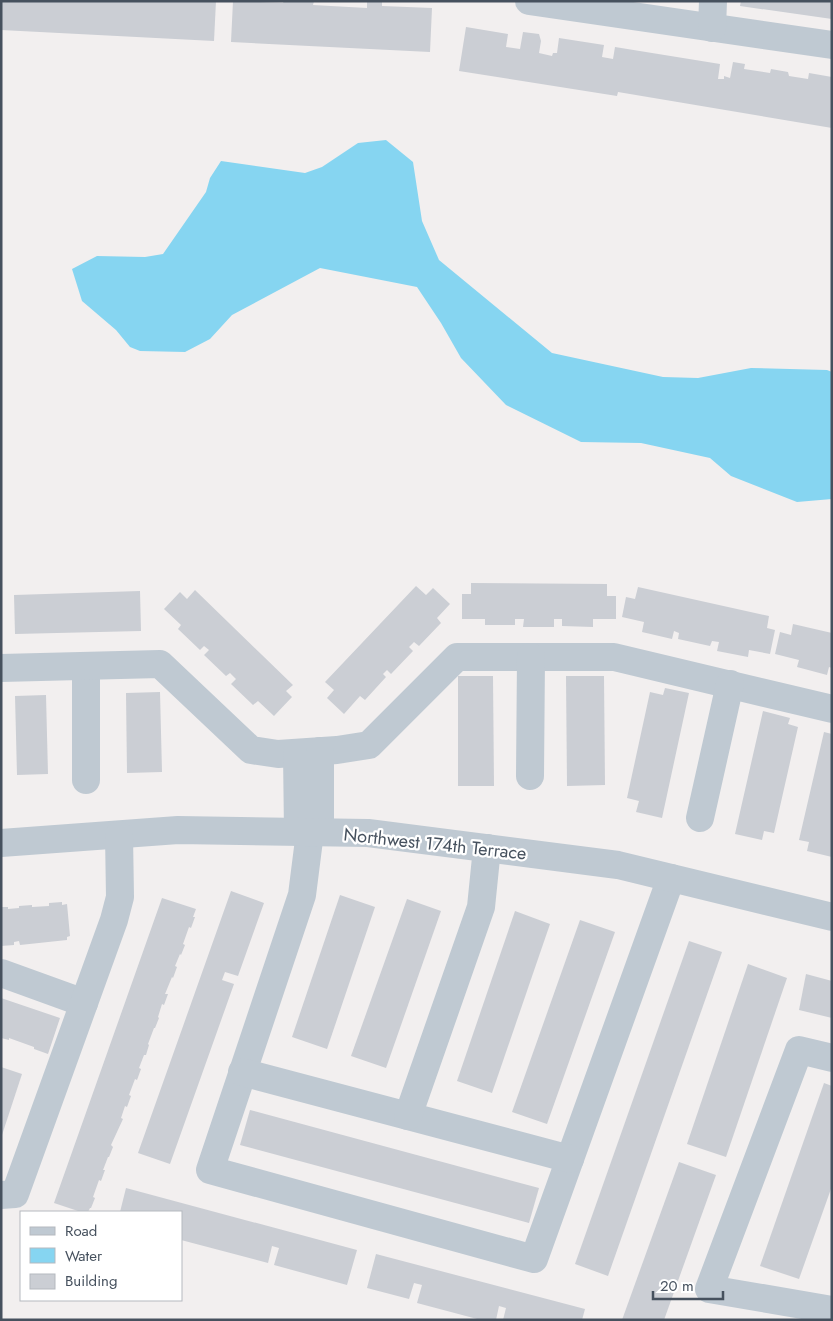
<svg xmlns="http://www.w3.org/2000/svg" width="833" height="1321" viewBox="0 0 833 1321" font-family="Jost,sans-serif">
<style>
.water{fill:#86d5f1}
.building{fill:#cbced4}
.lines{fill:none;stroke-linecap:round;stroke-linejoin:round}
.minor{stroke:#bfc9d2;stroke-width:28}
.labels{text-anchor:middle;dominant-baseline:central;stroke-width:4.5;stroke-linejoin:round;paint-order:stroke}
.street-label{font-size:18px;fill:#46515e;stroke:#fff}
</style>
<rect width="100%" height="100%" fill="#f2efef"/>
<polygon class="water" points="386,140 413,162 422,221 439,260 552,353 663,377 698,378 751,368 827,370 832,372 832,499 797,502 731,476 710,458 641,443 581,442 506,405 461,358 441,323 417,287 320,268 232,315 210,339 185,352 140,351 130,347 116,330 82,301 72,269 97,256 145,257 163,254 206,192 210,178 221,161 305,173 322,167 358,143"/>
<g class="building">
<polygon points="1,1 216,1 214,41 1,30"/>
<polygon points="233,1 283,3 284,1 314,1 313,5 367,8 367,1 382,1 382,6 432,8 430,52 231,42"/>
<polygon points="741,1 832,1 832,19 740,6"/>
<polygon points="466,27 508,34 506,47 520,49 523,32 539,34 541,41 539,53 552,56 553,53 557,53 559,38 604,45 602,57 613,59 615,47 720,64 718,79 724,79 724,76 730,78 733,62 745,64 744,69 770,73 771,69 788,72 789,76 808,79 809,73 832,77 832,128 618,92 617,96 459,71"/>
<polygon points="471,583 607,584 607,596 616,596 616,619 593,619 593,627 562,626 562,619 554,619 554,627 523,627 524,619 515,619 515,625 485,625 485,619 462,619 462,594 471,594"/>
<polygon points="416,586 426,595 433,588 450,604 437,618 441,623 419,646 414,642 409,647 413,651 391,674 387,670 383,674 386,677 365,700 360,696 344,714 327,698 334,690 325,682"/>
<polygon points="638,587 769,616 767,628 775,630 770,654 749,650 748,657 717,651 719,642 712,641 710,646 678,639 679,633 674,631 672,639 642,632 644,622 622,617 626,597 635,599"/>
<polygon points="195,590 293,685 286,691 292,697 274,716 258,701 253,705 231,684 236,679 230,673 226,676 204,655 209,650 204,646 200,650 178,629 181,625 164,609 180,592 187,599"/>
<polygon points="140,591 141,631 15,634 14,595"/>
<polygon points="793,624 832,633 832,668 829,667 827,675 797,667 799,660 775,654 780,632 791,635"/>
<polygon points="458,676 493,676 494,786 458,786"/>
<polygon points="566,676 604,676 605,785 567,786"/>
<polygon points="665,688 689,693 662,818 636,812 639,801 627,798 650,692 663,695"/>
<polygon points="160,692 162,772 127,773 126,693"/>
<polygon points="46,695 48,774 17,775 15,696"/>
<polygon points="763,711 790,718 788,724 798,727 774,833 764,831 762,840 735,834"/>
<polygon points="824,732 832,734 832,857 807,851 809,842 799,840"/>
<polygon points="231,891 264,903 238,976 225,972 222,980 234,984 170,1164 138,1153"/>
<polygon points="340,895 375,907 327,1049 292,1037"/>
<polygon points="162,898 196,909 193,917 195,917 191,928 189,927 183,944 185,945 181,955 180,954 175,966 177,967 173,978 172,977 165,994 168,994 164,1005 162,1004 158,1017 159,1018 155,1028 154,1028 148,1044 149,1045 146,1055 144,1055 139,1068 141,1069 137,1080 135,1079 129,1095 131,1096 127,1107 125,1106 121,1118 123,1119 111,1145 113,1147 109,1157 108,1157 103,1170 105,1170 101,1181 99,1180 93,1197 95,1198 91,1208 90,1208 88,1212 81,1212 54,1203"/>
<polygon points="407,899 441,911 386,1068 351,1056"/>
<polygon points="62,902 62,905 67,904 70,936 67,937 67,940 20,945 19,941 14,942 14,945 1,946 1,907 8,907 8,909 19,908 19,906 32,905 32,907 49,906 49,903"/>
<polygon points="515,911 550,924 492,1093 457,1081"/>
<polygon points="580,920 615,932 547,1124 512,1112"/>
<polygon points="689,941 722,952 608,1276 575,1264"/>
<polygon points="748,964 787,978 726,1157 687,1144"/>
<polygon points="806,974 832,981 832,1018 799,1010"/>
<polygon points="1,998 60,1018 48,1054 34,1049 34,1047 9,1038 9,1040 1,1038"/>
<polygon points="1,1067 22,1074 2,1135 1,1135"/>
<polygon points="824,1083 832,1086 832,1186 799,1279 760,1266"/>
<polygon points="250,1110 539,1188 529,1223 240,1145"/>
<polygon points="679,1162 716,1175 664,1320 622,1320"/>
<polygon points="126,1188 357,1250 347,1285 274,1265 279,1248 272,1246 268,1263 181,1240 181,1212 120,1212"/>
<polygon points="376,1254 585,1309 582,1320 503,1320 506,1308 499,1306 496,1320 481,1320 417,1303 422,1285 414,1283 409,1299 367,1288"/>
</g>
<g class="lines">
<g class="minor">
<polyline points="529,1 832,45"/>
<polyline points="712,28 713,1"/>
<polyline points="86,666 86,780"/>
<polyline points="1,668 160,664 251,750 278,754 337,750 369,745 457,657 614,657 832,709"/>
<polyline points="297,753 298,832"/>
<polyline points="530,776 531,657"/>
<polyline points="700,818 730,684"/>
<polyline points="310,832 302,895 210,1170 534,1259 671,878"/>
<polyline points="320,832 320,751"/>
<polyline points="1,843 178,830 368,833 618,865 832,917"/>
<polyline points="1,973 84,1003"/>
<polyline points="832,1058 799,1050 709,1289 832,1310"/>
<polyline points="242,1072 570,1159"/>
<polyline points="408,1116 481,907 487,848"/>
<polyline points="1,1195 15,1194 114,920 120,897 119,835"/>
</g>
</g>
<g class="labels">
<g class="street-label">
<text transform="translate(435 844) rotate(6)">Northwest 174th Terrace</text>
</g>
</g>
<rect width="833" height="1321" fill="none" stroke="#46515e" stroke-width="5"/>
<rect x="20" y="1211" width="162" height="90" fill="#ffffff" stroke="#b5b9bf"/>
<rect x="30" y="1227" width="25" height="8" fill="#bfc9d2" stroke="#b5b9bf"/>
<text x="65" y="1236" font-size="15" fill="#46515e">Road</text>
<rect x="30" y="1248" width="25" height="15" fill="#86d5f1" stroke="#b5b9bf"/>
<text x="65" y="1261" font-size="15" fill="#46515e">Water</text>
<rect x="30" y="1274" width="25" height="15" fill="#cbced4" stroke="#b5b9bf"/>
<text x="65" y="1286" font-size="15" fill="#46515e">Building</text>
<path d="M653 1291v8h70v-8" fill="none" stroke="#46515e" stroke-width="2.5"/>
<text x="660" y="1291" font-size="15" fill="#46515e" stroke="#ffffff" stroke-width="4" paint-order="stroke">20 m</text>
</svg>
